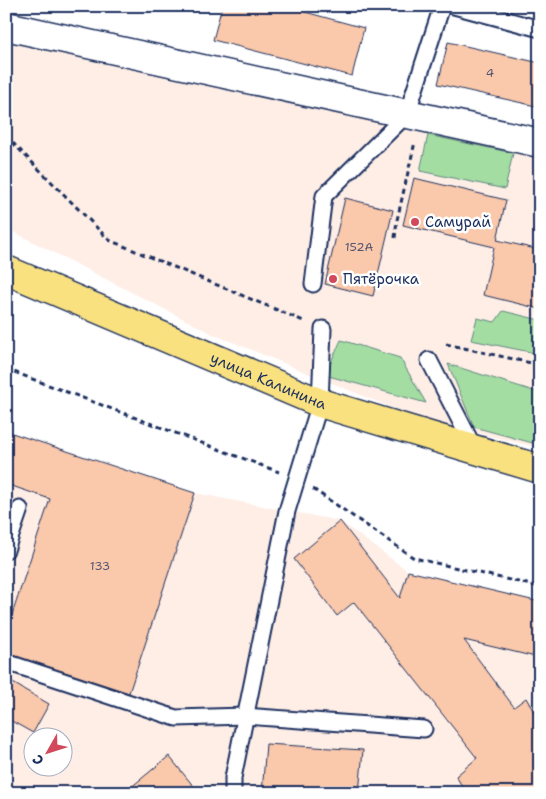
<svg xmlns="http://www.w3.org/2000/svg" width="546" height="799" viewBox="0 0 546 799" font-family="'Shantell Sans',sans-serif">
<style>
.built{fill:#feeee6;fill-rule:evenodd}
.green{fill:#a4dda2;stroke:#608680}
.building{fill:#fac8aa;stroke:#1b2f5e}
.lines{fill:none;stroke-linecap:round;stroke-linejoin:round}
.service-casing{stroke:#1b2f5e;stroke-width:19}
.minor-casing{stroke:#1b2f5e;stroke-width:31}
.primary-casing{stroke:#1b2f5e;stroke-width:31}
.path{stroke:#1b2f5e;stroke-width:3;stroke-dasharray:5 4;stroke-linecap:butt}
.service{stroke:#fff;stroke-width:15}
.minor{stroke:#fff;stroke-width:28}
.primary{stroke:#fae180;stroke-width:28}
.poi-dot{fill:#d1495b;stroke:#fff;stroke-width:2}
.labels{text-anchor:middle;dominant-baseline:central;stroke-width:5;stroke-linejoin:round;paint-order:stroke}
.number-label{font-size:12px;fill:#535571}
.poi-label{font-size:15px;fill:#1b2f5e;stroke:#fff;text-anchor:start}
.street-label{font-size:15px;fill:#1b2f5e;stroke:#fff}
</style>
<rect width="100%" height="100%" fill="#fff"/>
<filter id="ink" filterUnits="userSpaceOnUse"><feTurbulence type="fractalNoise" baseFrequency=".02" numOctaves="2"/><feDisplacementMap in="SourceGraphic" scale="10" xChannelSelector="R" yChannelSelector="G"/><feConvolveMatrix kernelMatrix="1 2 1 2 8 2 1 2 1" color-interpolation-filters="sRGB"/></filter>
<g filter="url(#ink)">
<g class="built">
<polygon points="6,21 540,135 540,448 419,419 215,335 6,228"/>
<path d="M6 431 195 493 340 521 408 571 540 602V793H6ZM32 736H62V766H32Z"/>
</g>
<g class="green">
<polygon points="428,135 513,153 505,189 420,171"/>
<polygon points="503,311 540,320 540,354 471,340 477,318 495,322"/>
<polygon points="341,340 400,358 426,403 325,375"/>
<polygon points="448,364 540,393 540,445 474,427"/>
</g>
<g class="building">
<polygon points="222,6 283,6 364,28 352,76 213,40"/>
<polygon points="448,42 540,63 540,107 438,84"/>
<polygon points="414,178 506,200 497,240 540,250 540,309 483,295 494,247 403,225"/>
<polygon points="345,198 393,210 373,296 325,284"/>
<polygon points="6,431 195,493 129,693 6,653 6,633 50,499 6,484"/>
<polygon points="340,521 400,598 408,571 540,602 540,658 464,640 514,707 526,698 540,722 540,793 466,793 456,776 477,758 354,602 337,616 294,559"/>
<polygon points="6,679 49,704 33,733 6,718"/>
<polygon points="266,744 363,750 359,793 262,793"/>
<polygon points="169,756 199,793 124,793"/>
</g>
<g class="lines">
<defs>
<g id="service">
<polyline points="454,6 540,29"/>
<polyline points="313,284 324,196 407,114 442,6"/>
<polyline points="429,360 474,448"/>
<polyline points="6,550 20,509"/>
<polyline points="6,662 176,718 245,716 424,729"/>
<polyline points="233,793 233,778 287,511 320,403 323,329"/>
</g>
<polyline id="minor" points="6,26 540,143"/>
<g id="primary">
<path id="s1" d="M6 270 320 403 540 469"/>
</g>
</defs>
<use href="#service" class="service-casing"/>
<use href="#minor" class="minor-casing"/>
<use href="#primary" class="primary-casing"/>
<g class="path">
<polyline points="6,136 109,240 306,322"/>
<polyline points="395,238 397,220 415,142"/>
<polyline points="446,344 540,365"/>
<polyline points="6,369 279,472"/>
<polyline points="313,489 414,558 540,587"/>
</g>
<use href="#service" class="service"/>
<use href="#minor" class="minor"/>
<use href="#primary" class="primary"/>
</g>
</g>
<g class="poi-dot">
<circle cx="415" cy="222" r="5"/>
<circle cx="333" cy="279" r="5"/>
</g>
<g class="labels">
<g class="number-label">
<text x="490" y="73">4</text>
<text x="359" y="247">152А</text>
<text x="100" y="566">133</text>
</g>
<g class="poi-label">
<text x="425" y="222">Самурай</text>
<text x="343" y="279">Пятёрочка</text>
</g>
<g class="street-label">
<text stroke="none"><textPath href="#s1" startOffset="285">улица Калинина</textPath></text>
</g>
</g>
<rect width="546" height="799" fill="none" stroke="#fff" stroke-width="25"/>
<rect x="12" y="12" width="521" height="774" fill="none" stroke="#1b2f5e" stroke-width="2" filter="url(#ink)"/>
<g transform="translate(48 752) rotate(231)"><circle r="24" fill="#ffffff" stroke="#a4acbf"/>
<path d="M0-4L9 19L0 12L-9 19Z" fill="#d1495b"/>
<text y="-8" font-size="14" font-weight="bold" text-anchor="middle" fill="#1b2f5e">С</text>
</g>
</svg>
